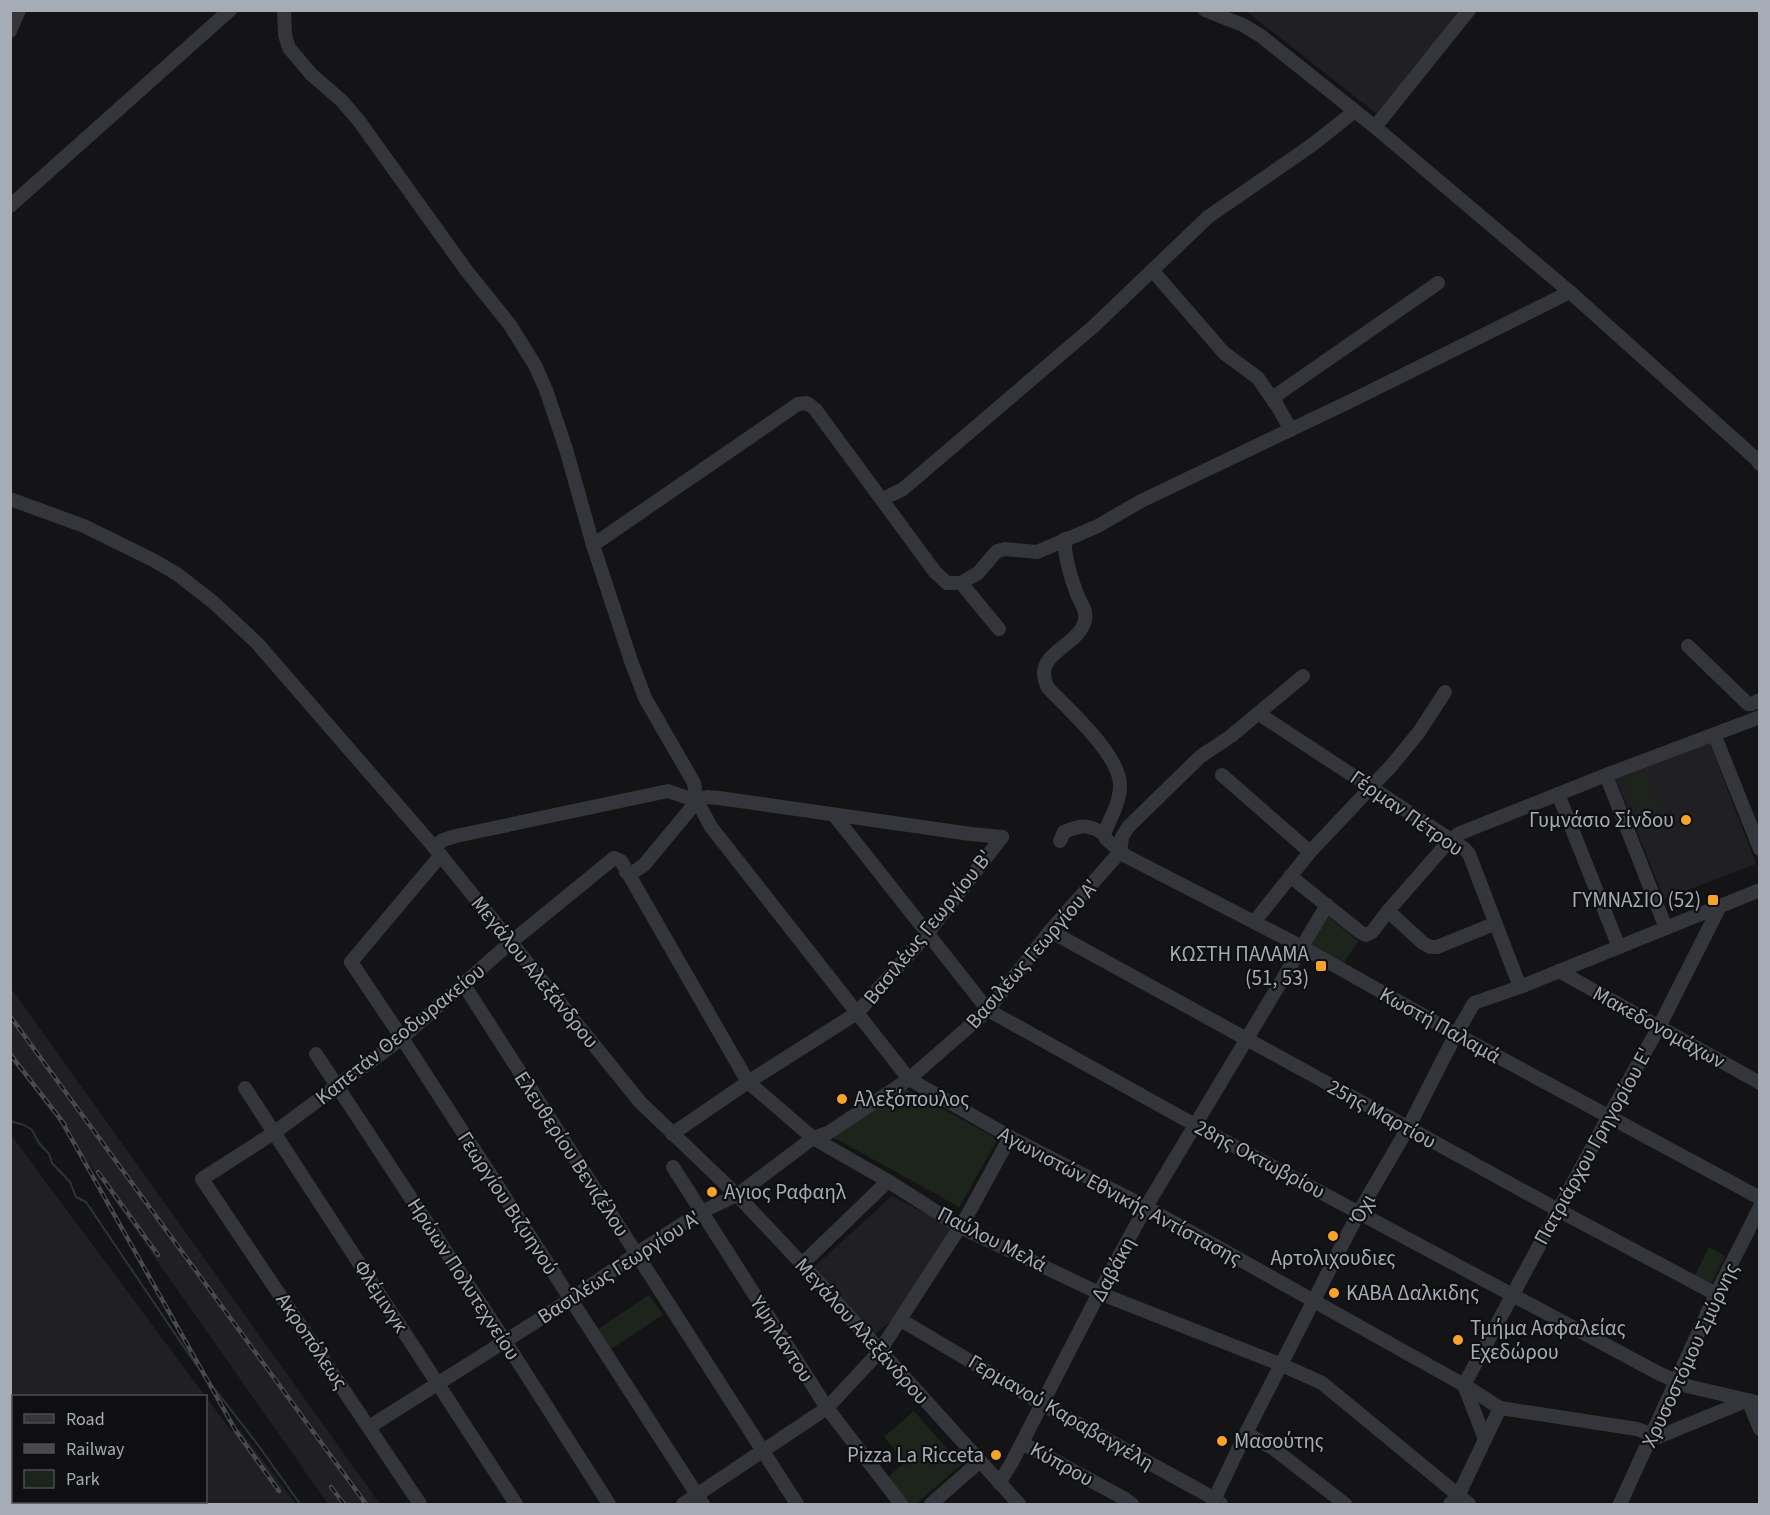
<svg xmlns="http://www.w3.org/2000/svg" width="1770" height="1515" viewBox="0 0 1770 1515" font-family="'Source Sans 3',sans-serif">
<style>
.built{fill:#202023}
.green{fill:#1c241c}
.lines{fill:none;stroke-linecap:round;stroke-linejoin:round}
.stream{stroke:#2a343a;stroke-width:2}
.minor{stroke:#35363b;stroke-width:14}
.rail-casing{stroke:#484a50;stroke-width:4.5}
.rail{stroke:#0f0f11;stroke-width:2;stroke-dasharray:7;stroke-linecap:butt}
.poi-dot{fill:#f8a32a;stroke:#0f0f11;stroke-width:2}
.labels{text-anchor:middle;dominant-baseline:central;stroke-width:4.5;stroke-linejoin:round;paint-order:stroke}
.street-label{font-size:21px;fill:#a5acb6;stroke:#0f0f11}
.poi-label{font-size:21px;fill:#a5acb6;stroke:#0f0f11;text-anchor:start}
</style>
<rect width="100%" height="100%" fill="#141416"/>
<g class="built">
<polygon points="1246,11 1476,11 1386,121"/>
<polygon points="1709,741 1756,864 1664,899 1615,776"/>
<polygon points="10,988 11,988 380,1504 328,1504 11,1053"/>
<polygon points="11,1135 205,1396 14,1396 14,1502 206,1502 206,1397 232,1432 240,1430 296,1504 11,1504"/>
<polygon points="892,1196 951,1227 895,1318 873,1336 812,1269"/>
</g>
<g class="green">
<polygon points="1643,771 1657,806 1639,813 1625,778"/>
<polygon points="1325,914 1358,941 1344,963 1309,943"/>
<polygon points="904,1088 998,1139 959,1207 833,1137"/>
<polygon points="1709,1247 1725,1256 1711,1284 1695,1275"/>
<polygon points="649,1295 663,1315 608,1351 595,1331"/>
<polygon points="914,1411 961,1465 916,1504 908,1504 886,1479 905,1462 884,1437"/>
</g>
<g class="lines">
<polyline class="stream" points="10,1121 24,1125 32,1130 39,1143 49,1154 52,1163 70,1182 76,1197 86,1202 194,1362 258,1445 300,1504"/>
<g class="minor">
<polyline points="284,10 285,35 289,48 312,75 342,101 359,121 466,270 510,325 536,367 546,390 566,449 593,545 631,661 645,698 694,783 697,801 711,827 909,1079 1010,1137 1146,1207 1464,1385 1500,1408 1637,1429 1658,1437 1748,1400"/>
<polyline points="1205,10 1243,25 1261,36 1375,127 1570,292 1755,458 1760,464"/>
<polyline points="10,31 19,10"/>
<polyline points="1375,127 1469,10"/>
<polyline points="10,206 230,10"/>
<polyline points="1153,271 1224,353 1258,378 1275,403"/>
<polyline points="1291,430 1274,400 1278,394 1438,283"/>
<polyline points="10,499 84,526 153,560 177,574 213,602 257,643 434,847 640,1102 737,1195 802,1264 1019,1504"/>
<polyline points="883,499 903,489 1094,326 1208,217 1312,145 1355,111"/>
<path d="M1065 539C1064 555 1071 578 1077 594 1080 602 1087 610 1085 620 1079 648 1030 652 1048 688 1069 710 1121 756 1120 786 1120 802 1110 819 1104 834L1106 839 1126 856 1302 947 1456 1034 1760 1198"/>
<polyline points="593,545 798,404 807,403 815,409 935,572 947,583 961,583 978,573 997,551 1005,549 1037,552 1098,526 1141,501 1357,398 1570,292"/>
<polyline points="961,583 999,629"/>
<polyline points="1688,646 1748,704 1752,704 1760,700"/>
<polyline points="1259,714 1465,849 1469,854 1520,987"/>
<polyline points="1714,734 1760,849"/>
<polyline points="1222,775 1310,852"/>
<polyline points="1606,775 1666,928"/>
<polyline points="1558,794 1619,947"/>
<polyline points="834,815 988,1010 1195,1125 1660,1374 1687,1386 1760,1403"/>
<path d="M1060 841 1064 832C1081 825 1089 824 1104 834"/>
<polyline points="434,847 443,840 456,836 668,791 697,801 707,797 719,798 971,834 1002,837"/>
<polyline points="1120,852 1122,837 1128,827 1201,756 1231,736 1303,676"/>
<polyline points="441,855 351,962 402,1038 703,1504"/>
<polyline points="626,872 632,873 644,865 697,801"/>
<polyline points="1290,876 1360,932 1366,935 1372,932 1388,911 1450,840 1458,834 1606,775 1760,717"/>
<polyline points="1388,911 1423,943 1430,947 1437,947 1494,924"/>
<polyline points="1254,922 1310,852 1392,765 1419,732 1445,692"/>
<polyline points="1050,931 1558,1210 1716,1294"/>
<polyline points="1559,971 1760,1083"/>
<polyline points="464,985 797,1504"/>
<polyline points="316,1054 505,1341 609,1504"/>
<polyline points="245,1088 516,1504"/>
<polyline points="672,1134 748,1082 857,1013 927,934 1002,837"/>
<polyline points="673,1167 827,1408 901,1504"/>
<polyline points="802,1264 888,1181"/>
<polyline points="901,1320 1042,1404 1215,1499 1221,1504"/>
<polyline points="1464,1385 1609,1116 1659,1027 1720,906"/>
<polyline points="1464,1385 1485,1439"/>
<polyline points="1748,1400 1760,1429"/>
<polyline points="369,1427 570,1300 636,1254 701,1212 737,1195 813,1138 828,1133 909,1079 988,1010 1050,931 1120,852"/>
<polyline points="1246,1433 1274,1449 1345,1504"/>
<polyline points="1022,1443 1125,1499 1132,1504"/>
<polyline points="999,1483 1011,1464 1099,1293 1146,1207 1327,905"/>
<polyline points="420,1504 202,1179 275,1132 402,1038 511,942 614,858 621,861 748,1082 813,1138 888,1181 960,1227 1099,1293 1282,1365 1322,1383 1469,1504"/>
<polyline points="683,1504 827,1408 879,1352 967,1216 1010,1137"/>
<polyline points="931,1504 979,1462"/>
<polyline points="1212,1504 1246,1433 1359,1212 1408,1128 1456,1034 1474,1003 1520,987 1760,890"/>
<polyline points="1450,1504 1458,1496 1500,1408"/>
<polyline points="1620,1504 1716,1294 1760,1207"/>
</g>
<defs>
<g id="rail">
<polyline points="10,1016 366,1504"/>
<polyline points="10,1054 65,1125"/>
<polyline points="61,1120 236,1431 279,1491"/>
<polyline points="98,1172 158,1255"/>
<polyline points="331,1487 344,1504"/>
</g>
</defs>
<use href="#rail" class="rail-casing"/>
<use href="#rail" class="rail"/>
</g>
<g class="poi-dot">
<circle cx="1686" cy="820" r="6"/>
<rect x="1707" y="894" width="12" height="12" rx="3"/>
<rect x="1315" y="960" width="12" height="12" rx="3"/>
<circle cx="842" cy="1099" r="6"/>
<circle cx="712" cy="1192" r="6"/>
<circle cx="1333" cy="1236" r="6"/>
<circle cx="1334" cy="1293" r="6"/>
<circle cx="1458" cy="1340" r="6"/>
<circle cx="1222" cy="1441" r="6"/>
<circle cx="996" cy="1455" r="6"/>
</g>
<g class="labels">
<g class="street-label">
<text transform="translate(1407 813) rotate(35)">Γέρμαν Πέτρου</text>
<text transform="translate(928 927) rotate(-51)">Βασιλέως Γεωργίου Β'</text>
<text transform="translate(1032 954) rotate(-49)">Βασιλέως Γεωργίου Α'</text>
<text transform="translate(535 972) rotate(51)">Μεγάλου Αλεξάνδρου</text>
<text transform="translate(1440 1025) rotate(29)">Κωστή Παλαμά</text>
<text transform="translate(1659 1027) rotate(29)">Μακεδονομάχων</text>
<text transform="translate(400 1034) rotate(-39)">Καπετάν Θεοδωρακείου</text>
<text transform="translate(1382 1114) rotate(29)">25ης Μαρτίου</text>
<text transform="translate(1593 1146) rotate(-61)">Πατριάρχου Γρηγορίου Ε'</text>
<text transform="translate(572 1154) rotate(57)">Ελευθερίου Βενιζέλου</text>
<text transform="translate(1260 1159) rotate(28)">28ης Οκτωβρίου</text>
<text transform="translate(1120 1196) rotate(28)">Αγωνιστών Εθνικής Αντίστασης</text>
<text transform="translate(508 1203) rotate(57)">Γεωργίου Βιζυηνού</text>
<text transform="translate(1362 1209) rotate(-61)">Όχι</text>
<text transform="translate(992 1239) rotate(27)">Παύλου Μελά</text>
<text transform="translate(619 1267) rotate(-33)">Βασιλέως Γεωργίου Α'</text>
<text transform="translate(1113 1269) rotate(-62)">Δαβάκη</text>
<text transform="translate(464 1279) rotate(57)">Ηρώων Πολυτεχνείου</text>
<text transform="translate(381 1296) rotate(57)">Φλέμινγκ</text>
<text transform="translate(862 1331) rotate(48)">Μεγάλου Αλεξάνδρου</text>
<text transform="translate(782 1339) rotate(57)">Υψηλάντου</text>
<text transform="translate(312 1341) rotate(56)">Ακροπόλεως</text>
<text transform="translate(1690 1355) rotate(-65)">Χρυσοστόμου Σμύρνης</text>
<text transform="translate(1061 1412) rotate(30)">Γερμανού Καραβαγγέλη</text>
<text transform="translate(1062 1464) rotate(29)">Κύπρου</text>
</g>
<g class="poi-label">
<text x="1674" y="820" text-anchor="end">Γυμνάσιο Σίνδου</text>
<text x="1701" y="900" text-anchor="end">ΓΥΜΝΑΣΙΟ (52)</text>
<text x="1309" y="954" text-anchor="end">ΚΩΣΤΗ ΠΑΛΑΜΑ<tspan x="1309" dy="24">(51, 53)</tspan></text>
<text x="854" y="1099">Αλεξόπουλος</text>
<text x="724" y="1192">Αγιος Ραφαηλ</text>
<text x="1333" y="1258" text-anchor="middle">Αρτολιχουδιες</text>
<text x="1346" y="1293">ΚΑΒΑ Δαλκιδης</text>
<text x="1470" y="1328">Τμήμα Ασφαλείας<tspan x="1470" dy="24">Εχεδώρου</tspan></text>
<text x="1234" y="1441">Μασούτης</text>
<text x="984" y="1455" text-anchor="end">Pizza La Ricceta</text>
</g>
</g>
<rect width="1770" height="1515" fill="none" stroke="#a5acb6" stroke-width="24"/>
<rect x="12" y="1395" width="195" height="108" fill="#0f0f11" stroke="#4b4e53" stroke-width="1.5"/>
<rect x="24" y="1414" width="30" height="9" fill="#35363b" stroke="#4b4e53" stroke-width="1.5"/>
<text x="66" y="1425" font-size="18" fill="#a5acb6">Road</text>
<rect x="24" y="1444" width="30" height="9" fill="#484a50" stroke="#4b4e53" stroke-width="1.5"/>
<text x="66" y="1455" font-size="18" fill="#a5acb6">Railway</text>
<rect x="24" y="1470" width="30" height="18" fill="#1c241c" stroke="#4b4e53" stroke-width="1.5"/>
<text x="66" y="1485" font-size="18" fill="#a5acb6">Park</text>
</svg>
